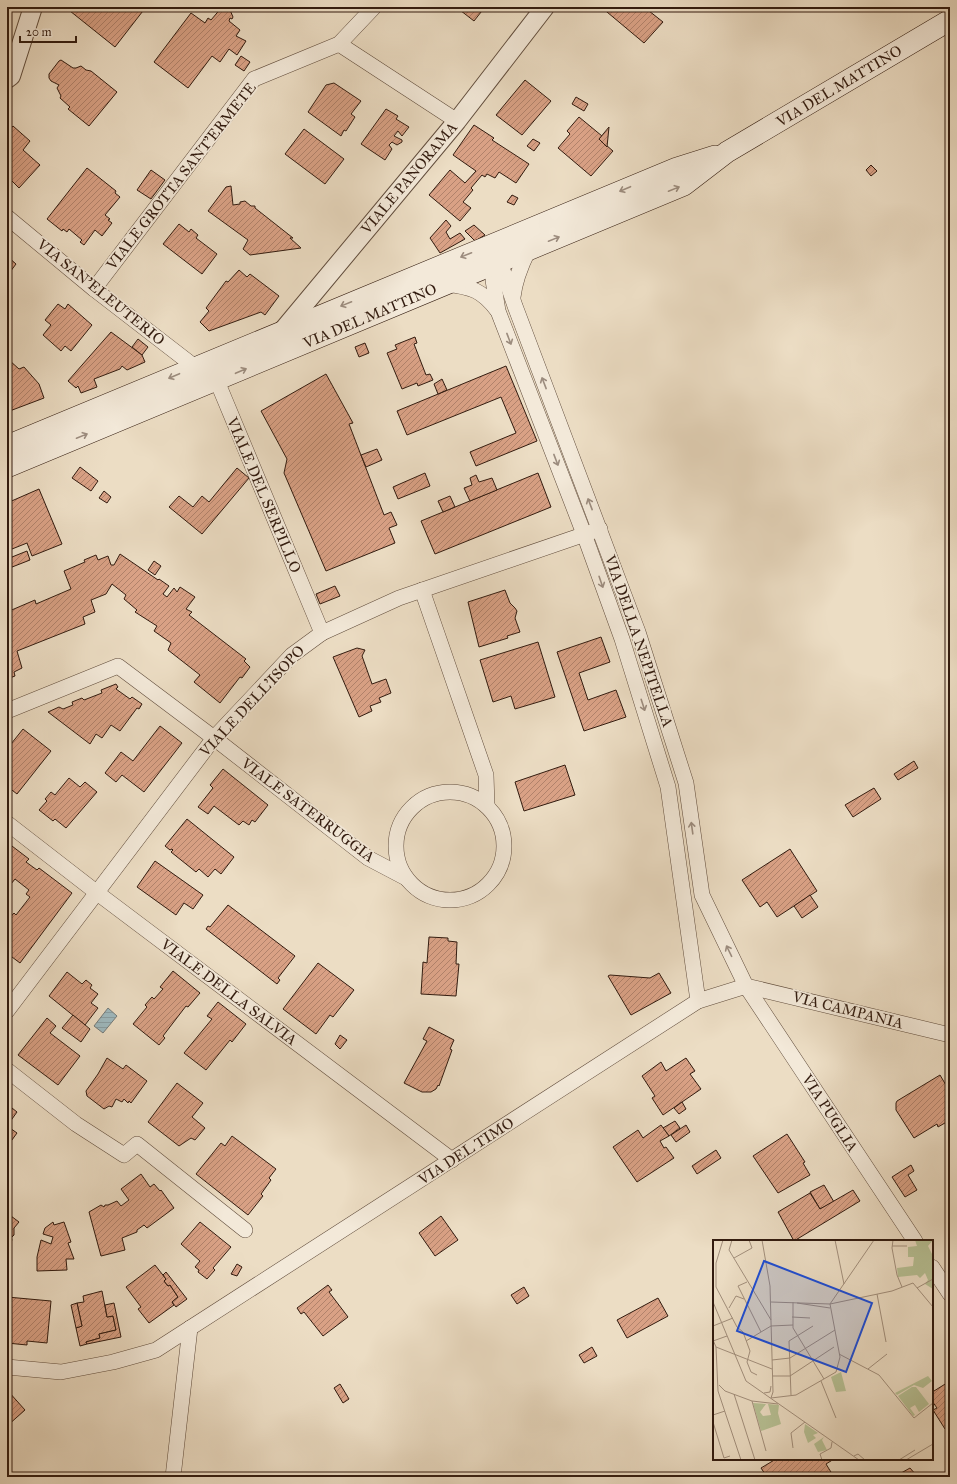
<svg xmlns="http://www.w3.org/2000/svg" width="957" height="1484" viewBox="0 0 957 1484" font-family="'IM FELL Great Primer',serif">
<style>
.water{fill:url(#water-rules);stroke:#737a79}
.building{fill:url(#building-hatch);stroke:#321b0f}
.lines{fill:none;stroke-linecap:round;stroke-linejoin:round}
.minor-casing{stroke:#604c3c;stroke-width:16}
.tertiary-casing{stroke:#604c3c;stroke-width:20}
.secondary-casing{stroke:#321b0f;stroke-width:22}
.minor{stroke:#f3e9d9;stroke-width:15}
.tertiary{stroke:#f3e9d9;stroke-width:18}
.secondary{stroke:#f3e9d9;stroke-width:21}
.oneway{stroke:#9c8c7e}
.labels{text-anchor:middle;dominant-baseline:central;stroke-width:3.5;stroke-linejoin:round;paint-order:stroke}
.street-label{font-size:15px;fill:#321b0f;stroke:#f3e9d9}
.inset-road{fill:none;stroke:#a28f7c;stroke-width:1}
.view{fill:#1d4ed8;fill-opacity:0.15;stroke:#1d4ed8;stroke-width:2}
.inset-edge{fill:none;stroke:#321b0f;stroke-width:2}
</style>
<defs>
<pattern id="water-rules" width="6" height="5" patternUnits="userSpaceOnUse"><rect width="6" height="5" fill="#9eb9bf"/><path d="M0 2.5h6" fill="none" stroke="#899ea3"/></pattern>
<pattern id="building-hatch" width="6" height="6" patternUnits="userSpaceOnUse"><rect width="6" height="6" fill="#d9a185"/><path d="M-1 1l2-2M0 6l6-6M5 7l2-2" fill="none" stroke="#b1826b"/></pattern>
</defs>
<rect width="100%" height="100%" fill="#ecddc4"/>
<filter id="stains"><feTurbulence type="fractalNoise" baseFrequency=".005" numOctaves="4"/><feColorMatrix values="0 0 0 0 .2 0 0 0 0 .09 0 0 0 0 .02 0 0 0 .5 -.17"/></filter>
<radialGradient id="worn" r=".72"><stop offset=".6" stop-color="#630" stop-opacity="0"/><stop offset="1" stop-color="#630" stop-opacity=".3"/></radialGradient>
<polygon class="water" points="108,1008 117,1016 103,1033 94,1026"/>
<g class="building">
<polygon points="65,7 104,7 110,12 115,7 146,7 115,47"/>
<polygon points="222,7 227,10 230,10 233,17 232,19 230,18 229,21 240,30 236,36 246,41 237,55 229,49 220,62 212,56 188,88 154,62 191,13 205,23 208,18 211,20"/>
<polygon points="456,7 485,7 474,21"/>
<polygon points="601,7 644,7 663,22 644,43"/>
<polygon points="241,56 250,62 244,71 235,65"/>
<polygon points="61,60 73,68 76,68 81,66 86,70 91,71 117,92 89,126 68,109 70,107 60,98 61,96 57,88 59,85 51,81 49,78 49,74 59,61"/>
<polygon points="525,80 551,101 522,135 496,115"/>
<polygon points="334,83 361,101 351,114 355,117 346,131 344,130 341,136 308,112 326,85"/>
<polygon points="576,97 588,104 584,111 572,104"/>
<polygon points="386,109 398,116 396,119 409,127 402,136 398,131 394,136 402,140 402,142 397,145 392,142 389,145 392,149 385,160 361,144"/>
<polygon points="579,117 602,136 599,139 613,151 591,176 558,148 570,134 567,131"/>
<polygon points="474,125 494,138 492,140 529,164 516,183 499,172 495,178 487,174 485,177 482,175 471,188 473,190 463,202 471,208 460,221 429,195 450,170 465,183 476,171 453,155"/>
<polygon points="13,126 30,141 23,150 40,165 19,188 7,176 7,133"/>
<polygon points="609,127 607,147 599,139"/>
<polygon points="304,129 344,159 325,184 285,154"/>
<polygon points="533,139 540,143 534,151 527,146"/>
<polygon points="871,165 877,171 871,176 866,170"/>
<polygon points="87,168 116,191 115,193 120,197 105,215 110,219 108,220 112,223 102,236 95,230 84,245 80,242 82,240 69,229 67,232 63,229 62,231 47,219"/>
<polygon points="151,170 165,180 151,199 137,190"/>
<polygon points="231,186 233,205 240,204 240,202 245,201 251,206 255,206 255,208 293,238 290,238 301,248 250,255 243,249 248,240 208,211 226,187"/>
<polygon points="512,195 518,198 514,205 507,202"/>
<polygon points="446,220 451,226 446,232 450,239 460,233 465,239 440,253 430,238"/>
<polygon points="179,224 189,232 191,229 198,235 196,238 217,254 202,274 163,244"/>
<polygon points="474,225 485,235 475,241 465,231"/>
<polygon points="7,256 16,264 7,276"/>
<polygon points="239,270 247,277 250,274 279,296 265,315 261,312 209,331 200,322 209,311 206,308 226,281 228,282"/>
<polygon points="58,304 65,309 68,304 92,325 71,351 65,346 61,351 43,335 51,325 45,320"/>
<polygon points="111,332 142,355 145,362 127,370 122,366 120,369 94,379 97,387 81,393 78,386 76,388 68,381"/>
<polygon points="415,337 417,343 414,344 426,375 430,374 433,380 418,386 417,383 402,389 387,353 397,349 395,345"/>
<polygon points="138,339 148,347 142,355 132,347"/>
<polygon points="365,343 369,353 359,357 355,347"/>
<polygon points="9,360 19,369 24,367 39,384 44,398 7,412 7,361"/>
<polygon points="506,366 537,441 476,466 470,452 516,433 501,397 407,435 397,411"/>
<polygon points="326,374 353,423 349,424 384,515 391,512 397,525 389,528 395,543 326,571 284,473 287,459 261,411"/>
<polygon points="442,379 447,390 438,394 434,384"/>
<polygon points="377,449 382,460 366,467 361,455"/>
<polygon points="80,467 98,481 91,491 72,478"/>
<polygon points="237,468 249,478 202,534 169,507 179,496 193,507 202,496 209,502"/>
<polygon points="425,473 430,486 398,499 393,487"/>
<polygon points="538,473 551,507 435,554 421,521"/>
<polygon points="476,475 479,482 492,478 497,490 470,501 464,488 472,485 470,478"/>
<polygon points="39,489 62,544 32,556 27,543 7,551 7,503"/>
<polygon points="104,491 111,497 107,503 99,498"/>
<polygon points="450,496 455,507 443,512 438,501"/>
<polygon points="27,551 30,560 7,569 7,559"/>
<polygon points="120,554 158,580 159,579 169,586 163,594 167,597 174,588 177,592 180,587 195,597 186,609 192,612 189,615 246,659 244,661 250,667 242,678 240,677 220,703 194,682 200,675 168,650 171,643 154,631 157,626 135,612 137,610 124,599 126,595 112,584 106,594 91,600 95,612 83,617 85,624 17,651 22,668 14,672 15,676 7,679 7,612 35,600 36,604 71,589 64,571 85,562 84,560 96,555 98,560 108,556 111,565 114,565"/>
<polygon points="154,561 161,566 155,575 148,570"/>
<polygon points="335,586 340,596 320,604 316,594"/>
<polygon points="505,590 510,603 515,608 517,611 515,618 520,632 507,636 508,638 479,647 468,602"/>
<polygon points="601,637 610,662 579,673 588,700 616,690 626,717 584,731 557,652"/>
<polygon points="538,642 555,697 515,709 511,696 493,702 480,660"/>
<polygon points="357,648 365,650 362,656 372,684 386,679 391,693 379,698 381,702 370,706 372,711 359,717 333,657"/>
<polygon points="116,684 118,687 116,689 130,699 132,697 142,704 139,709 137,708 120,731 111,725 102,738 96,734 90,744 48,712 59,707 63,709 73,705 72,702 82,698 84,700 102,693 101,690"/>
<polygon points="160,726 182,743 144,792 122,775 116,782 105,773 121,752 133,761"/>
<polygon points="23,729 51,751 17,794 8,787 10,785 7,783 7,777 10,773 7,771 7,749"/>
<polygon points="914,761 918,768 898,780 894,774"/>
<polygon points="565,765 575,795 524,811 515,782"/>
<polygon points="223,769 268,805 255,822 252,820 249,825 243,821 239,825 214,806 208,814 198,807 213,788 210,785"/>
<polygon points="69,778 80,787 85,782 97,792 66,828 55,819 53,821 39,810 47,801 45,799 51,792 55,795"/>
<polygon points="874,788 881,799 853,817 845,805"/>
<polygon points="187,819 234,857 221,874 215,869 208,877 199,869 196,872 171,852 173,850 172,849 170,850 165,846"/>
<polygon points="8,843 29,859 26,862 37,870 39,868 72,893 20,963 8,954 10,952 7,950 7,921 14,913 16,915 30,897 26,894 29,890 15,879 7,889 7,845"/>
<polygon points="790,849 817,891 777,917 767,902 760,907 742,880"/>
<polygon points="155,861 203,895 193,909 184,903 176,915 137,887"/>
<polygon points="810,895 818,907 802,918 794,906"/>
<polygon points="228,905 295,956 278,978 280,980 277,984 206,929 208,926 210,927"/>
<polygon points="429,937 448,938 448,941 457,942 456,964 459,964 456,996 421,994 423,962 427,963"/>
<polygon points="318,963 354,990 333,1017 330,1015 316,1034 283,1009"/>
<polygon points="173,971 200,993 188,1007 186,1006 163,1036 165,1038 159,1045 133,1024 147,1007 145,1005 152,997 154,999 163,989 160,987"/>
<polygon points="67,972 82,984 86,980 92,985 90,988 98,994 91,1003 98,1008 85,1025 49,996"/>
<polygon points="659,973 671,993 631,1015 608,976 610,975 650,978"/>
<polygon points="218,1002 246,1024 232,1042 230,1040 206,1070 184,1053 212,1019 207,1016"/>
<polygon points="73,1015 90,1029 81,1042 62,1028"/>
<polygon points="47,1018 56,1026 50,1033 80,1056 58,1085 18,1055"/>
<polygon points="429,1027 454,1040 450,1049 452,1050 439,1086 438,1085 436,1089 431,1092 422,1092 404,1083 427,1041 423,1039"/>
<polygon points="340,1035 347,1040 340,1049 335,1044"/>
<polygon points="107,1058 123,1069 126,1065 147,1081 131,1103 129,1101 128,1103 124,1099 122,1102 116,1099 112,1107 109,1106 104,1109 87,1096 86,1091 98,1074"/>
<polygon points="686,1058 695,1071 690,1074 701,1089 663,1115 652,1098 655,1096 642,1076 661,1062 666,1071"/>
<polygon points="940,1075 950,1092 950,1120 938,1127 937,1124 914,1138 896,1110 896,1103 897,1101"/>
<polygon points="177,1083 203,1103 192,1117 205,1128 195,1140 191,1138 179,1146 148,1122"/>
<polygon points="682,1102 686,1109 679,1114 674,1108"/>
<polygon points="7,1104 17,1112 7,1126"/>
<polygon points="675,1121 680,1128 669,1136 663,1128"/>
<polygon points="661,1125 669,1136 660,1141 664,1148 666,1147 674,1158 637,1182 613,1147 638,1130 643,1138"/>
<polygon points="686,1125 690,1132 676,1142 671,1135"/>
<polygon points="7,1126 17,1133 9,1144 7,1143"/>
<polygon points="787,1134 805,1162 803,1163 810,1175 778,1193 753,1156"/>
<polygon points="232,1136 276,1169 269,1178 271,1180 261,1194 263,1196 248,1215 196,1174 221,1143 225,1146"/>
<polygon points="716,1150 721,1158 697,1174 692,1166"/>
<polygon points="911,1165 914,1171 908,1175 917,1190 905,1197 892,1177"/>
<polygon points="141,1174 150,1187 154,1184 160,1191 161,1190 174,1208 147,1228 144,1225 137,1230 137,1232 122,1238 125,1250 101,1256 89,1212 101,1205 104,1207 105,1205 108,1205 117,1201 121,1206 129,1200 121,1189"/>
<polygon points="824,1185 834,1202 820,1209 810,1192"/>
<polygon points="853,1190 860,1201 794,1241 778,1212 810,1193 820,1209"/>
<polygon points="7,1213 19,1222 14,1228 14,1235 11,1238 12,1240 7,1248"/>
<polygon points="441,1216 458,1240 435,1256 419,1233"/>
<polygon points="53,1222 54,1225 64,1222 71,1242 68,1243 74,1259 66,1259 67,1270 37,1271 37,1257 41,1240 51,1244 53,1237 43,1234 45,1228"/>
<polygon points="200,1222 231,1247 213,1268 215,1270 207,1279 198,1272 199,1270 195,1267 200,1261 181,1244"/>
<polygon points="237,1264 242,1267 237,1276 231,1274"/>
<polygon points="155,1265 166,1279 164,1281 168,1286 170,1285 178,1297 172,1302 174,1305 149,1323 138,1309 141,1307 126,1287"/>
<polygon points="166,1272 187,1299 176,1307 172,1302 178,1297 170,1285 168,1286 164,1281 166,1279 163,1275"/>
<polygon points="328,1285 332,1290 329,1292 348,1317 323,1336 304,1312 301,1314 297,1308"/>
<polygon points="524,1287 529,1296 517,1304 511,1295"/>
<polygon points="102,1291 107,1317 113,1316 116,1330 99,1334 100,1338 86,1342 87,1344 80,1346 76,1328 82,1326 77,1303 84,1302 83,1296"/>
<polygon points="7,1297 51,1301 47,1343 27,1341 27,1345 7,1343"/>
<polygon points="658,1298 668,1316 627,1338 617,1320"/>
<polygon points="77,1303 82,1326 76,1328 71,1305"/>
<polygon points="114,1303 121,1337 87,1344 86,1342 100,1338 99,1334 116,1330 113,1316 107,1317 105,1305"/>
<polygon points="592,1347 597,1356 584,1363 579,1355"/>
<polygon points="950,1381 950,1426 945,1429 933,1410 937,1408 932,1401 932,1389 934,1391"/>
<polygon points="340,1384 349,1399 343,1403 334,1388"/>
<polygon points="8,1391 25,1410 7,1426 7,1392"/>
<polygon points="776,1459 834,1459 826,1464 834,1477 767,1477 761,1468"/>
<polygon points="910,1468 917,1476 915,1477 894,1477"/>
</g>
<g class="lines">
<defs>
<g id="minor">
<polyline points="339,44 457,121"/>
<polyline points="7,217 94,289 195,367 217,381 322,633"/>
<polyline points="497,253 515,306 638,632 686,783 702,895 746,986 915,1241"/>
<polyline points="500,261 493,280 498,311 584,534 622,639 668,787 698,1001"/>
<path d="M446 284C471 287 482 290 497 310"/>
<polyline points="94,289 254,79 339,44 374,7"/>
<path d="M513 297C515 279 521 265 529 249"/>
<polyline points="422,590 486,775 487,806"/>
<polyline points="7,711 118,666 214,738 368,858 406,878"/>
<circle cx="450" cy="846" r="54"/>
<polyline points="7,823 96,892 452,1160"/>
<polyline points="746,986 950,1035"/>
<polyline points="7,1011 214,738 292,655 322,633 399,598 600,529"/>
<polyline points="7,1070 76,1124 124,1155 137,1144 245,1230"/>
<polyline points="932,1267 950,1294"/>
<polyline points="7,1367 61,1372 113,1362 156,1350 698,1001 746,986"/>
<polyline points="173,1477 190,1328"/>
</g>
<g id="tertiary">
<polyline points="7,79 11,76 33,7"/>
<polyline points="285,335 283,330 457,121 545,7"/>
</g>
<g id="secondary">
<polyline points="7,446 677,168 715,156"/>
<polyline points="7,467 684,185 727,152 950,20"/>
</g>
</defs>
<use href="#minor" class="minor-casing"/>
<use href="#tertiary" class="tertiary-casing"/>
<use href="#secondary" class="secondary-casing"/>
<use href="#minor" class="minor"/>
<use href="#tertiary" class="tertiary"/>
<use href="#secondary" class="secondary"/>
</g>
<defs><path id="oneway-shaft" d="M-6 0H5M1.5-3L5.5 0L1.5 3" fill="none" stroke-width="1.6" stroke-linecap="round" stroke-linejoin="round"/></defs>
<g class="oneway">
<use href="#oneway-shaft" transform="translate(625 189) rotate(157)"/>
<use href="#oneway-shaft" transform="translate(674 189) rotate(-22)"/>
<use href="#oneway-shaft" transform="translate(554 239) rotate(-22)"/>
<use href="#oneway-shaft" transform="translate(466 255) rotate(158)"/>
<use href="#oneway-shaft" transform="translate(346 304) rotate(158)"/>
<use href="#oneway-shaft" transform="translate(509 339) rotate(69)"/>
<use href="#oneway-shaft" transform="translate(241 371) rotate(-23)"/>
<use href="#oneway-shaft" transform="translate(174 376) rotate(157)"/>
<use href="#oneway-shaft" transform="translate(544 383) rotate(-111)"/>
<use href="#oneway-shaft" transform="translate(82 436) rotate(-22)"/>
<use href="#oneway-shaft" transform="translate(556 460) rotate(69)"/>
<use href="#oneway-shaft" transform="translate(590 504) rotate(-111)"/>
<use href="#oneway-shaft" transform="translate(601 582) rotate(71)"/>
<use href="#oneway-shaft" transform="translate(643 705) rotate(72)"/>
<use href="#oneway-shaft" transform="translate(692 828) rotate(-98)"/>
<use href="#oneway-shaft" transform="translate(729 951) rotate(-116)"/>
</g>
<g class="labels">
<g class="street-label">
<text transform="translate(839 86) rotate(-31)">VIA DEL MATTINO</text>
<text transform="translate(181 176) rotate(-52)">VIALE GROTTA SANT'ERMETE</text>
<text transform="translate(409 178) rotate(-50)">VIALE PANORAMA</text>
<text transform="translate(101 292) rotate(39)">VIA SAN'ELEUTERIO</text>
<text transform="translate(370 316) rotate(-23)">VIA DEL MATTINO</text>
<text transform="translate(264 495) rotate(67)">VIALE DEL SERPILLO</text>
<text transform="translate(639 641) rotate(71)">VIA DELLA NEPITELLA</text>
<text transform="translate(252 701) rotate(-47)">VIALE DELL'ISOPO</text>
<text transform="translate(308 810) rotate(37)">VIALE SATERRUGGIA</text>
<text transform="translate(229 992) rotate(37)">VIALE DELLA SALVIA</text>
<text transform="translate(848 1010) rotate(14)">VIA CAMPANIA</text>
<text transform="translate(830 1113) rotate(57)">VIA PUGLIA</text>
<text transform="translate(466 1151) rotate(-33)">VIA DEL TIMO</text>
</g>
</g>
<g transform="translate(713 1240)">
<rect width="220" height="220" fill="#ecddc4"/>
<path d="M128 132 133 151 123 152 118 137ZM215 136 219 141 210 148 201 145 184 155 182 153ZM199 147H203L216 164 206 172 202 165 197 168 202 175 200 176 185 156Z" fill="#b7c195"/>
<path d="M202 0H220L215 6 220 16V49L212 44 215 40 212 33 207 38 204 35 185 37 184 28 200 26 201 17H195V7L204 6Z" fill="#b7c195"/>
<path d="M40 163 53 164 47 172 50 176 58 175 55 164 66 165 65 173 68 184 48 191ZM92 184 105 193 100 195 103 198 95 203 91 192ZM111 197 109 200 114 210 105 212 101 204Z" fill="#b7c195"/>
<path class="inset-road" d="M10 0 3 23V47L24 87 30 92 37 111 34 122 38 132 44 135M19 0 16 10 58 80M49 0 57 46 60 152 58 158M122 0 131 44M180 0 179 8 184 35 189 47M179 6H194M21 18 39 8 36 0M34 42 25 46 48 92M204 48 220 39M164 54 173 102M0 62 33 141 146 220M58 62 117 64 179 51 200 43 220 67M80 62V88L111 139M84 63 117 68M117 64 161 0M16 68 23 56 31 59M79 77 97 78M0 86 20 78M0 100 3 107 59 129M0 101 14 96M33 101 58 86 80 85M3 107 5 151 28 220M126 114 166 135 201 178 220 163M59 120 77 118 122 90M155 129 174 114M59 136H77L121 107M108 141 123 178M6 145 12 151 39 161 65 164M51 153 57 152 58 146M21 154 42 220M78 155 76 101 100 86M58 158 83 155 123 132 127 117 117 64M39 161 53 211M0 175 12 171M0 182 11 218 17 216M80 208 78 193 92 182M141 216 145 214 152 220M109 220 107 214 118 208 119 202M186 220 202 210M193 220 220 204"/>
<path class="view" d="M51 21 159 63 133 132 24 91Z"/>
<rect width="220" height="220" class="inset-edge"/>
</g>
<rect width="957" height="1484" fill="none" stroke="#ecddc4" stroke-width="24"/>
<rect x="8" y="8" width="941" height="1468" fill="none" stroke="#321b0f" stroke-width="2"/>
<rect x="12" y="12" width="933" height="1460" fill="none" stroke="#321b0f"/>
<path d="M20 36v6h56v-6" fill="none" stroke="#321b0f" stroke-width="2"/>
<text x="26" y="36" font-size="12" fill="#321b0f" stroke="#f3e9d9" stroke-width="3" paint-order="stroke">20 m</text>
<rect width="100%" height="100%" filter="url(#stains)"/>
<rect width="100%" height="100%" fill="url(#worn)"/>
</svg>
